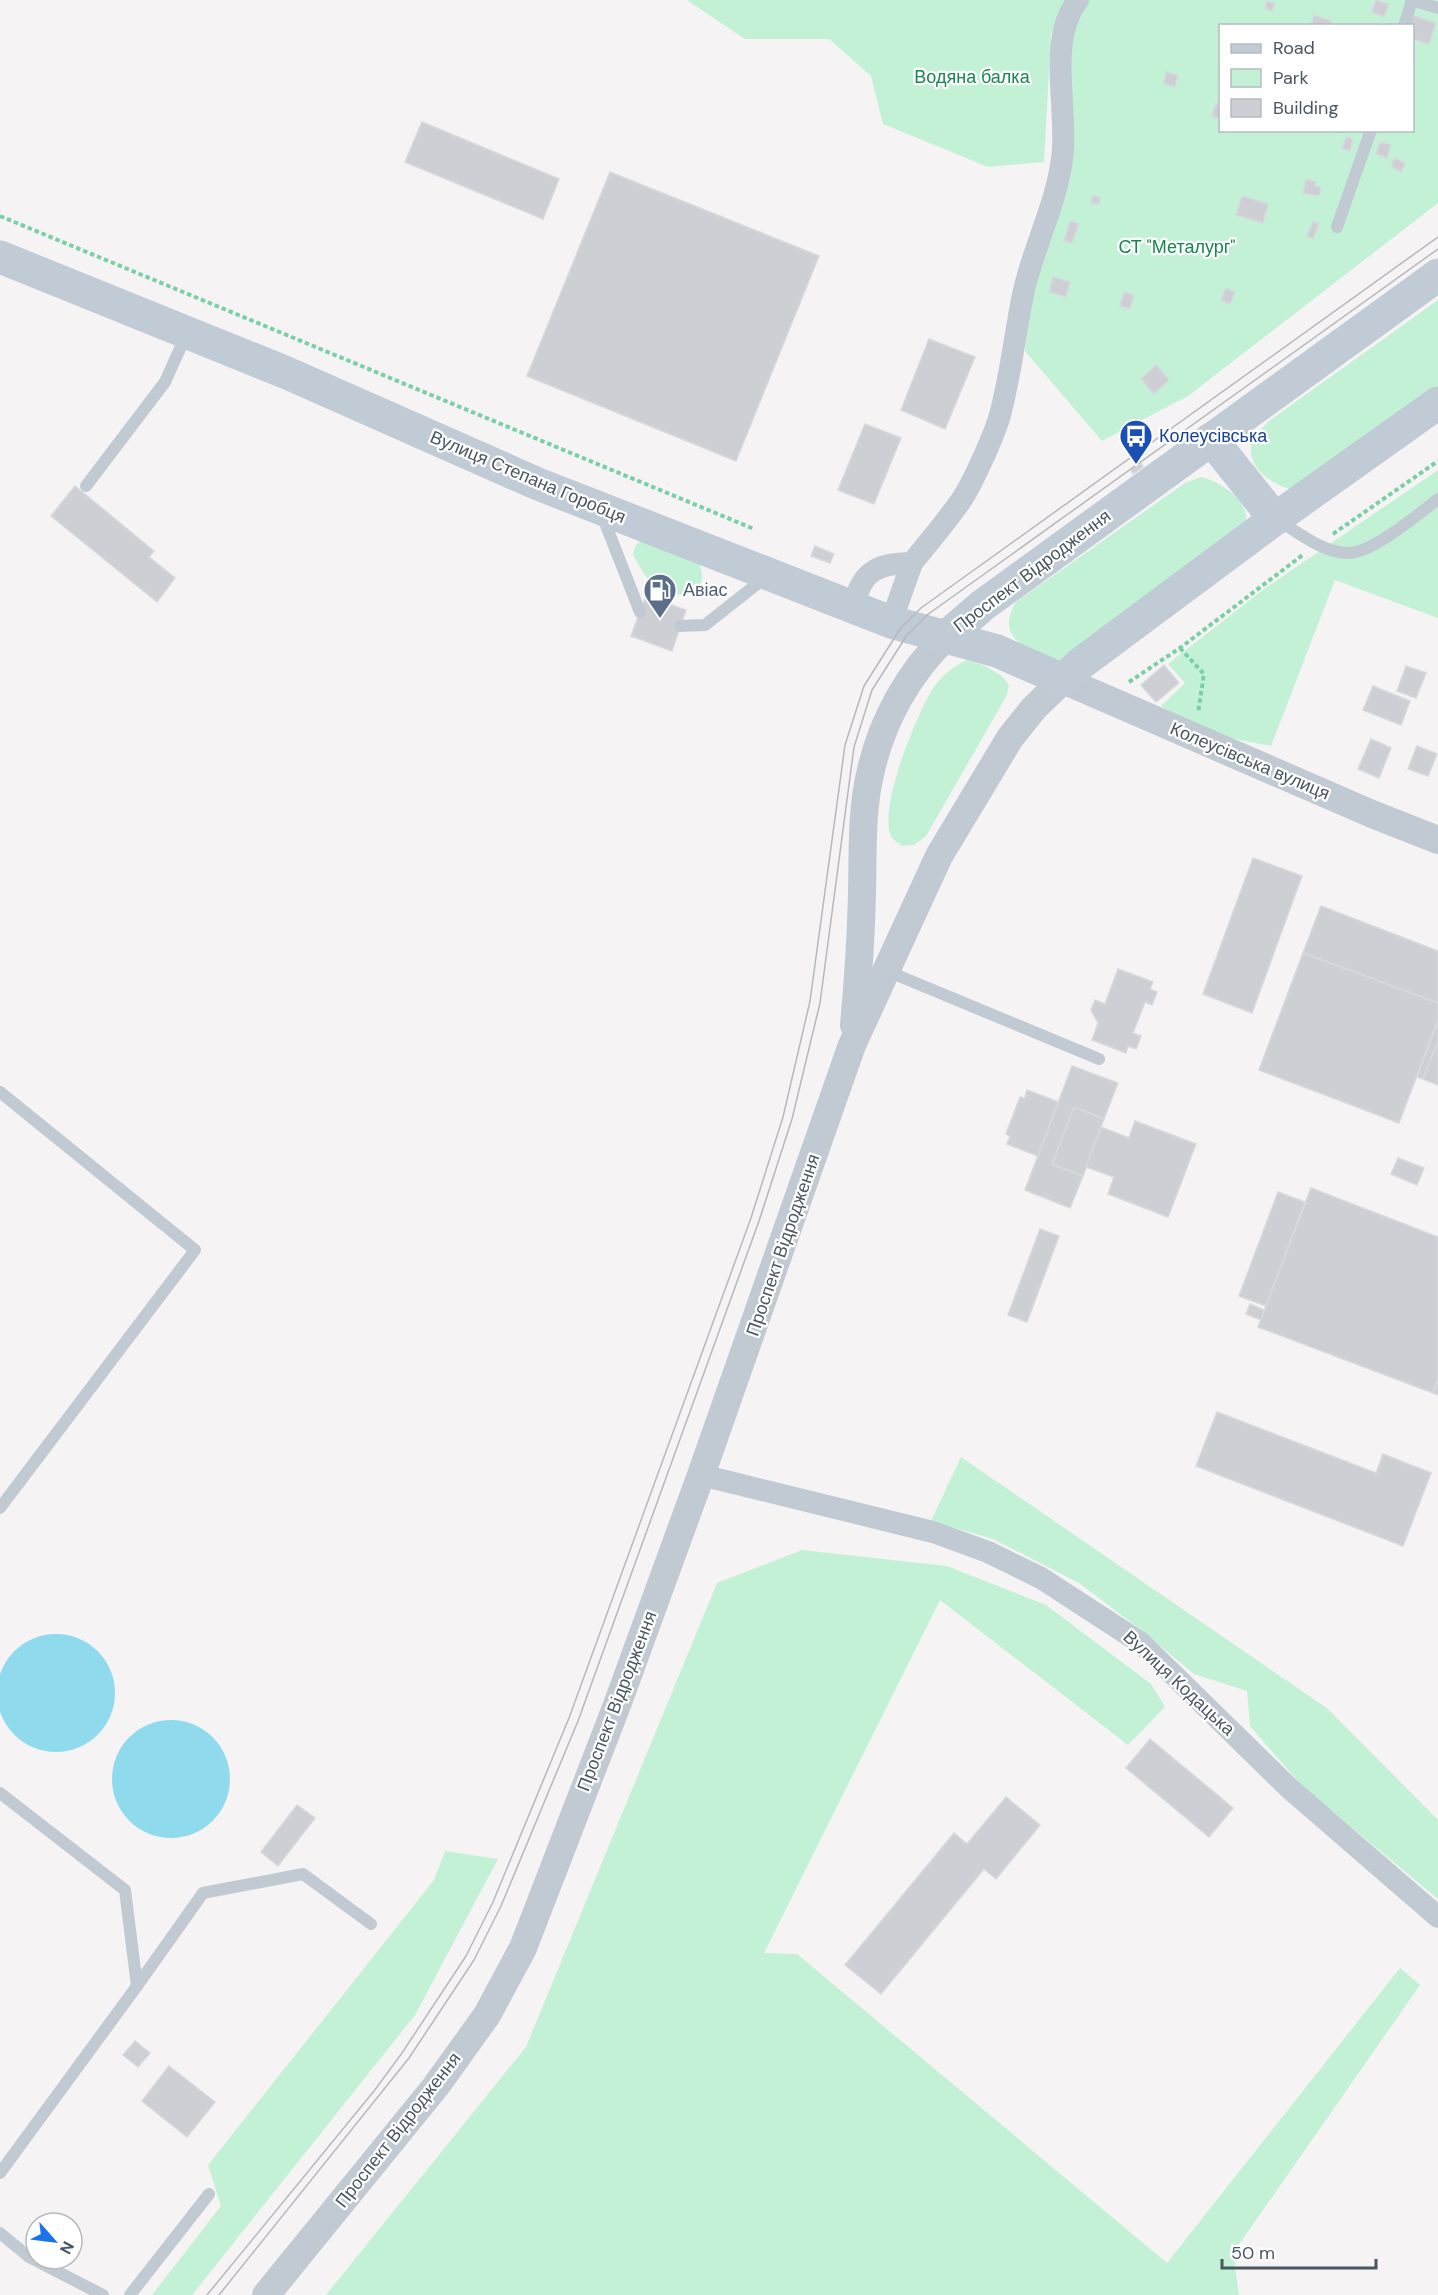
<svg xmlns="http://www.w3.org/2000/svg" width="1438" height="2295" viewBox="0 0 1438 2295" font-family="'DM Sans',sans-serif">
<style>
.green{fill:#c3f1d5;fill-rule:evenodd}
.water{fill:#90daee}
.building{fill:#cdcfd5;stroke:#d7d9de;stroke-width:1.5}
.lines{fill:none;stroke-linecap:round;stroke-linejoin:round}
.path{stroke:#7ad0a6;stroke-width:4;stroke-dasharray:4.5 3;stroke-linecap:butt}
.service{stroke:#c1cad2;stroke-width:12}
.minor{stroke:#c1cad2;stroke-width:22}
.tertiary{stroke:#c1cad2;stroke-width:28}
.secondary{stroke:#c1cbd6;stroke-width:33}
.tram{stroke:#b5b8bd;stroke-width:1.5}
.labels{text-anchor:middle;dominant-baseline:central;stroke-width:4.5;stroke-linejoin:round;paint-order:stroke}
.park-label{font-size:18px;fill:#17864f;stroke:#fff}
.transit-label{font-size:18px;fill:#164399;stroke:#fff;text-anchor:start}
.street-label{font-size:18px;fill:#4a5661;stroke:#fff}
.service-label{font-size:18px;fill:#4e5e75;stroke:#fff;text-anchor:start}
</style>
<rect width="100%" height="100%" fill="#f5f3f3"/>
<g class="green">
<polygon points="687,0 1068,0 1051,34 1044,162 988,167 883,124 871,76 829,39 745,39"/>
<path d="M1083 0H1438V203L1188 396 1102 441 1025 351 1032 290 1070 180 1067 72 1077 12ZM1220 26H1412V130H1220Z"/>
<path d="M1438 300V392L1300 491C1280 489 1249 473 1251 448 1251 438 1262 428 1269 421Z"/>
<polygon points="1438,470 1438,618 1335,580 1271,746 1200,732 1161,706 1185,683 1168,664 1264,589"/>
<path d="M1201 477C1217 481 1239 494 1245 511 1247 515 1246 522 1246 526L1064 662 1053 664C1026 649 995 637 1016 602L1185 483Z"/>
<path d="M642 540 699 563C714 597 671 603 652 583 644 576 639 564 633 555L635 546Z"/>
<path d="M967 660 985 666 1002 676 1009 685 1007 695 926 836 914 845 902 846C898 843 893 840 891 836 878 809 916 716 932 690 941 676 952 667 967 660Z"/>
<polygon points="961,1457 1328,1709 1438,1820 1438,1899 1302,1786 1250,1726 1247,1691 1194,1674 1145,1633 1079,1583 993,1539 931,1521"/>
<polygon points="802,1550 947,1566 1046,1605 1151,1684 1165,1707 1128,1745 940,1600 764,1953 797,1954 1167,2263 1400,1968 1420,1985 1233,2253 1239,2295 326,2295 526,2047 717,1583"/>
<polygon points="445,1851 498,1859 415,2015 192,2295 152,2295 221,2206 208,2165 434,1880"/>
</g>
<g class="water">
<circle cx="56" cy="1693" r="59"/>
<circle cx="171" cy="1779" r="59"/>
</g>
<g class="building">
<polygon points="1376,0 1389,4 1384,17 1372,12"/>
<polygon points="1267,1 1275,3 1272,11 1265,8"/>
<polygon points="1314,15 1331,21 1330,26 1311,26"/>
<polygon points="1411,15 1436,23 1429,44 1412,39 1412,26 1408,26"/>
<polygon points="1166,72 1178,75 1175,87 1164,84"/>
<polygon points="1216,103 1220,105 1220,119 1212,116"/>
<polygon points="422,122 559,179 543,219 405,162"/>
<polygon points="1346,137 1353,139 1350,151 1342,149"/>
<polygon points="1380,142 1391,145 1387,158 1376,154"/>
<polygon points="1395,158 1405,163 1401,172 1391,166"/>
<polygon points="610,172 819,256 736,461 527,376"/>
<polygon points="1306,179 1316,182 1315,186 1321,187 1319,196 1303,193"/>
<polygon points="1093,196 1100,197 1099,204 1091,203"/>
<polygon points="1242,196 1268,204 1263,223 1236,215"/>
<polygon points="1070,221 1079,224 1072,243 1064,241"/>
<polygon points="1313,222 1319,224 1313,239 1307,236"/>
<polygon points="1053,277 1070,282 1066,297 1049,292"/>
<polygon points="1226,288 1235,292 1230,304 1221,300"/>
<polygon points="1124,292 1134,295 1130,309 1120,306"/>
<polygon points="929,339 975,357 945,429 901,410"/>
<polygon points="1156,365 1169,380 1154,394 1141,379"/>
<polygon points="865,424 901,438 874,504 838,490"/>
<polygon points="1141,463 1143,467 1133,474 1131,470"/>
<polygon points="75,486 154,551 149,557 175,578 157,602 51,516"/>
<polygon points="815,546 834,554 830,563 811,556"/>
<polygon points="646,596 686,610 672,651 631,636"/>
<polygon points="1164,665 1179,683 1156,702 1141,685"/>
<polygon points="1406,666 1426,673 1416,698 1397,691"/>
<polygon points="1373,686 1410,701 1401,725 1363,710"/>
<polygon points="1371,739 1391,748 1379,778 1358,769"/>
<polygon points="1417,746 1437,754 1428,776 1408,769"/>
<polygon points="1253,858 1302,876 1252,1013 1203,994"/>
<polygon points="1321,906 1438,951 1438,1003 1303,953"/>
<polygon points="1303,953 1438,1003 1438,1020 1399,1123 1259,1070"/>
<polygon points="1118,969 1153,982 1150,989 1157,992 1152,1005 1145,1002 1133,1033 1141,1036 1136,1049 1128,1046 1126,1053 1092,1040 1098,1023 1091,1010 1095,1000 1105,1004"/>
<polygon points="1438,1020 1438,1041 1423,1079 1417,1077"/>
<polygon points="1438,1041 1438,1085 1423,1079"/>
<polygon points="1072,1066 1118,1083 1104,1119 1074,1107 1052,1164 1083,1176 1070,1208 1025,1190"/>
<polygon points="1027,1090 1058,1102 1038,1156 1007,1144 1010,1136 1006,1134 1020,1097 1025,1098"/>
<polygon points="1074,1107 1104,1119 1083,1176 1052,1164"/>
<polygon points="1135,1121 1196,1144 1168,1217 1108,1194 1114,1177 1086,1167 1101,1127 1129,1138"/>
<polygon points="1398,1158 1424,1168 1417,1185 1391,1174"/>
<polygon points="1311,1188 1438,1237 1438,1379 1433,1393 1258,1327"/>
<polygon points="1278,1192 1305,1202 1266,1306 1239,1296"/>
<polygon points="1040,1229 1059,1236 1027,1322 1008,1315"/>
<polygon points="1250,1304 1264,1310 1261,1320 1246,1314"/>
<polygon points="1438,1379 1438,1395 1433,1393"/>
<polygon points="1217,1412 1376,1473 1383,1454 1431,1473 1403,1546 1196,1466"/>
<polygon points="1150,1739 1233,1808 1209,1837 1126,1768"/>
<polygon points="1006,1797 1040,1825 996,1879 984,1869 881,1994 845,1965 954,1833 967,1844"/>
<polygon points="297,1805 315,1818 278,1866 261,1852"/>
<polygon points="135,2041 150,2053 138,2067 123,2055"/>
<polygon points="169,2066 215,2102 187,2137 142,2101"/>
</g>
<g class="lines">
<g class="path">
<polyline points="0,216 754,529"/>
<polyline points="1333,534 1438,461"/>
<polyline points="1180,648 1204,674 1198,713"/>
<polyline points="1129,682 1180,648 1304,554"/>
</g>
<g class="service">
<polyline points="1411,0 1438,8"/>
<polyline points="1404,26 1412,0"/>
<polyline points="1337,227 1371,130"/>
<polyline points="86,486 165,382 187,333"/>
<polyline points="602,515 640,612"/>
<path d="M1278 520C1299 533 1322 552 1348 553 1371 554 1420 513 1438 499"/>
<polyline points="680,626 705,625 766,577"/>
<polyline points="887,971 1099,1059"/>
<polyline points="0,1092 195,1250 0,1508"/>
<polyline points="0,1793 125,1890 137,1986 203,1893 303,1874 371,1924"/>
<polyline points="0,2173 137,1986"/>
<polyline points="0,2233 29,2257 103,2295"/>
<polyline points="130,2295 209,2194"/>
</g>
<g class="minor">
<path d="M854 607C860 571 879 563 912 563 928 543 945 523 960 502 972 485 994 436 1000 415 1011 374 1015 332 1024 290 1034 246 1056 205 1062 159 1069 110 1046 41 1078 0"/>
<polyline points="891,622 912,563"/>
<polyline points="701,1475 933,1532 988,1552 1041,1578 1141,1643 1289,1788 1438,1917"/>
</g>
<g class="tertiary">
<path d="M854 1025C858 981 861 937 862 893 863 853 861 809 871 770 882 721 909 672 946 637"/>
<polyline points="266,2295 436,2086 487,2015 523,1948 617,1705 701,1475 852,1045 939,856 1010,738 1034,708 1063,680 1372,814 1438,840"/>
</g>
<g class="secondary">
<polyline points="0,257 287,373 538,484 891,622 997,651 1063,680 1080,664 1275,519 1438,403"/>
<polyline points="1211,439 1275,519"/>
<polyline points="946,637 983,605 1438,275"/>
</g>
<g class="tram">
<polyline points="207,2295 374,2091 402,2053 466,1956 493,1902 569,1718 751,1218 783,1117 810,1001 845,745 864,686 900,629 921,608 1438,237"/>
<polyline points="219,2295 409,2058 474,1960 501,1906 578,1721 759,1221 792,1119 820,1003 854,747 872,690 907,635 927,615 1438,249"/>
</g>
</g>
<defs>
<symbol id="bus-pin" viewBox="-11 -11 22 30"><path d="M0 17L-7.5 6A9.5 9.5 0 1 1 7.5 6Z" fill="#1a4fb4" stroke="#fff"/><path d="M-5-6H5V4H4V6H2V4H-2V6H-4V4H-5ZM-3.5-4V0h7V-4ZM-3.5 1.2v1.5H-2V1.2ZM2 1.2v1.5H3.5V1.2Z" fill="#fff"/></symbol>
<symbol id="fuel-pin" viewBox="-11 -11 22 30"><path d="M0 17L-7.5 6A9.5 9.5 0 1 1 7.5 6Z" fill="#5c6f8a" stroke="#fff"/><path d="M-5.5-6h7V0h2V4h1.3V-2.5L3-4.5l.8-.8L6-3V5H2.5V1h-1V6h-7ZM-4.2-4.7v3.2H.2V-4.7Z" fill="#fff"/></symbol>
</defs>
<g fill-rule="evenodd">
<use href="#bus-pin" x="1117" y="417" width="38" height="52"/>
<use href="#fuel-pin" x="641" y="571" width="38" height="52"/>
</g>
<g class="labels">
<g class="park-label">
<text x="972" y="77">Водяна балка</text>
<text x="1177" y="247">СТ "Металург"</text>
</g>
<g class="transit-label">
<text x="1159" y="436">Колеусівська</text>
</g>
<g class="street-label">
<text transform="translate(528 477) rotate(23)">Вулиця Степана Горобця</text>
<text transform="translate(1032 571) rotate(-37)">Проспект Відродження</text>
<text transform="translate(1250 761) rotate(23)">Колеусівська вулиця</text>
<text transform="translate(783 1245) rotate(-71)">Проспект Відродження</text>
<text transform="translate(1179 1683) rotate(43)">Вулиця Кодацька</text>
<text transform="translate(617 1701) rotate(-69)">Проспект Відродження</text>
<text transform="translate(398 2130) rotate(-52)">Проспект Відродження</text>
</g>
<g class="service-label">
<text x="683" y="590">Авіас</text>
</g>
</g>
<rect x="1219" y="24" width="195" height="108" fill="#ffffff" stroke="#b7bbc0" stroke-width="1.5"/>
<rect x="1231" y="44" width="30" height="9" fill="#c1cbd6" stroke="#b7bbc0" stroke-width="1.5"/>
<text x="1273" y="54" font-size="18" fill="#4a5661">Road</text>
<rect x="1231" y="69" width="30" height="18" fill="#c3f1d5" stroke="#b7bbc0" stroke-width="1.5"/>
<text x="1273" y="84" font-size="18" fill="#4a5661">Park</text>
<rect x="1231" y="99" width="30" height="18" fill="#cdcfd5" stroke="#b7bbc0" stroke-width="1.5"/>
<text x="1273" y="114" font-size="18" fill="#4a5661">Building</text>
<g transform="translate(54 2241) rotate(118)"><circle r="28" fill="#ffffff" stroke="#b7bbc0" stroke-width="1.5"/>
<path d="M0-4.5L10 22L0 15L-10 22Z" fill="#1a73e8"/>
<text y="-9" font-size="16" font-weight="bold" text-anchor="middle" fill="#4a5661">N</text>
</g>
<path d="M1222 2259v9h154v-9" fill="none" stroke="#4a5661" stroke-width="3"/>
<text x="1231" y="2259" font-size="18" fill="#4a5661" stroke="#ffffff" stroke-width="4.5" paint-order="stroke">50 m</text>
</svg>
